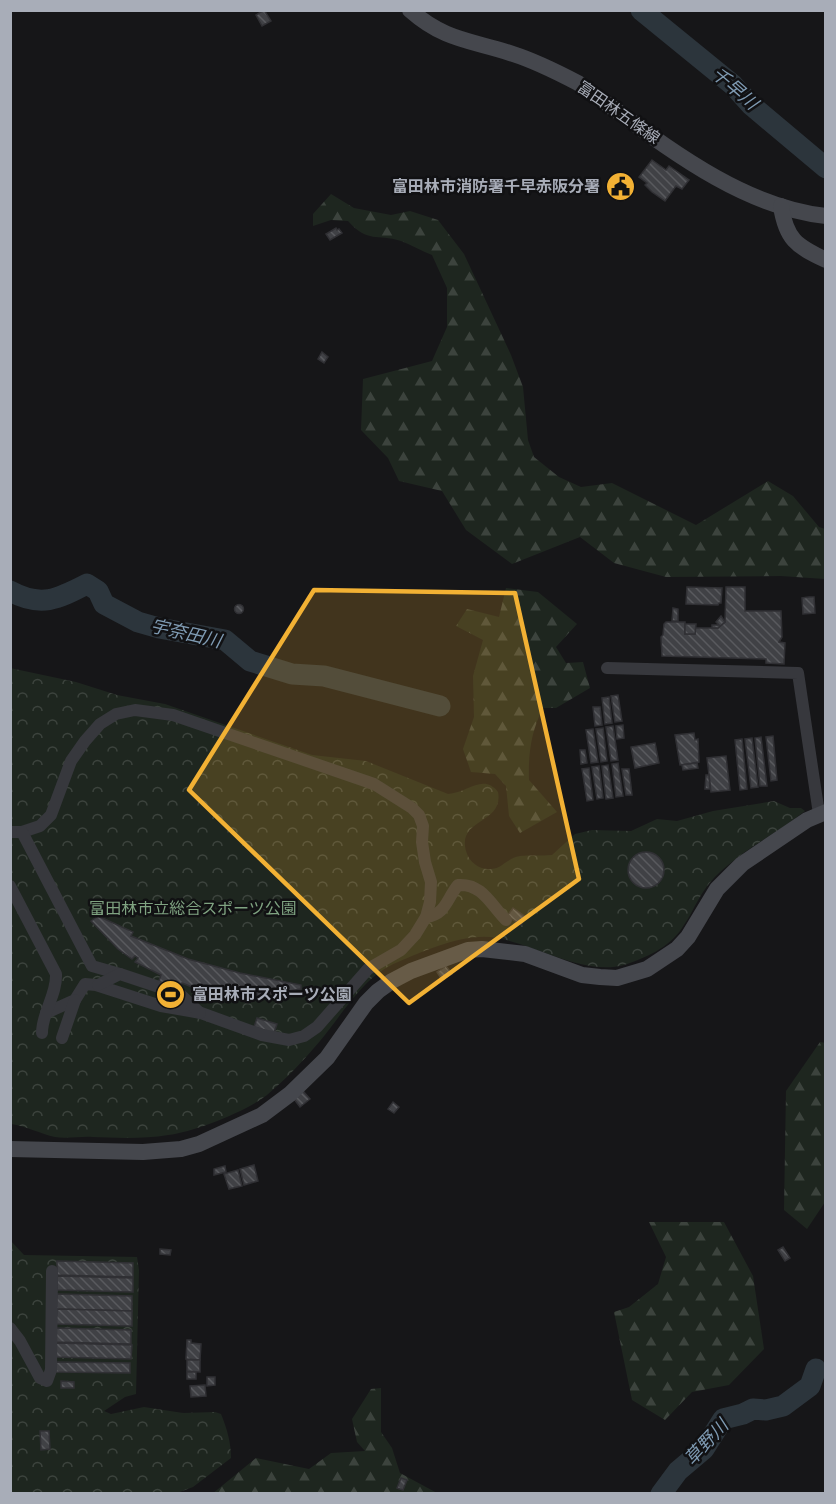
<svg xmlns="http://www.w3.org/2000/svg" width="836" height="1504" viewBox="0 0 836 1504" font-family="Inter,'Noto Sans JP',sans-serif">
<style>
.forest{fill:url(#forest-firs)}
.park{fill:url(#park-crowns)}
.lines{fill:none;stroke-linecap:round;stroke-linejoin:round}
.river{stroke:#2c353c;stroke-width:21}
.building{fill:url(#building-back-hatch);stroke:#303034;stroke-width:1.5}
.street{stroke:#37383d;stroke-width:12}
.secondary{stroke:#45474d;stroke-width:16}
.marked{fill:#f2b134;fill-opacity:0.2;stroke:#f2b134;stroke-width:4.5;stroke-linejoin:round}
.labels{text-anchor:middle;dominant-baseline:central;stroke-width:5;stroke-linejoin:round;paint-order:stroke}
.street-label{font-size:16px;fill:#a8adb8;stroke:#111113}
.poi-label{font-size:16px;font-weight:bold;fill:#a8adb8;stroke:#111113;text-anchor:end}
.park-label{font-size:16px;fill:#7fa381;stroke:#111113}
.water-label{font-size:18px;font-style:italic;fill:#7f9bb3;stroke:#111113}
</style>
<defs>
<pattern id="forest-firs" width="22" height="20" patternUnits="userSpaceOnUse" patternTransform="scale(1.5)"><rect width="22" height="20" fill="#1e261f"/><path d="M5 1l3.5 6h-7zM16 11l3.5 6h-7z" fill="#3c433d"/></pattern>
<pattern id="park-crowns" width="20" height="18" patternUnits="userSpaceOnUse" patternTransform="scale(1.5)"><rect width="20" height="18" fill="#1e261f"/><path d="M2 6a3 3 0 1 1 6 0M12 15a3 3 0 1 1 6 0" fill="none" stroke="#3c433d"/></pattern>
<pattern id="building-back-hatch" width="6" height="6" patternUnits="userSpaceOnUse" patternTransform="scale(1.5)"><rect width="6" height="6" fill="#404145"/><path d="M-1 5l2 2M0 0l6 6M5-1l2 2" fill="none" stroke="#595a5e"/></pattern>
</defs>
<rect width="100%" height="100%" fill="#161618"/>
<g class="forest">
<path d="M331 194 354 208 391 215 410 211 438 220 464 254 511 355 523 387 528 440 534 457 559 477 581 487 612 483 696 525 768 481 793 496 819 527 825 529V579L781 576 666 577 614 563 580 537 512 564 466 530 442 491 399 481 388 458 361 430 363 379 432 361 447 327V288L432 255C422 251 411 245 401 241 376 233 369 244 348 221L331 220 313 226V214Z"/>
<path d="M506 588 538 592 577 624 556 647 566 663 583 662 590 688 556 708H543C531 731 528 755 529 780L557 812 520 833 509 816 506 786 495 774 471 772 463 749 474 717 473 676 483 640 456 626 467 609 499 617Z"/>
<polygon points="820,1042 826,1043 825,1202 807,1229 784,1210 786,1091"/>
<polygon points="649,1222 724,1222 753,1276 764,1349 729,1385 692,1392 665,1420 632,1400 614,1312 629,1307 658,1284 666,1257"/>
<polygon points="381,1388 381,1432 392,1448 400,1473 437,1493 212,1494 256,1458 309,1469 331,1453 365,1451 357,1442 352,1419 371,1389"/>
</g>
<g class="park">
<path d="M10 668 76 682 117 695 165 704 312 755 366 761 448 794C468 793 483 773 498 792 504 824 457 818 466 851 470 866 486 873 499 867 506 863 512 857 520 856 530 855 541 856 552 855L575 834 592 830 631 831 657 819 677 821 713 811 774 801 790 808H801L805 811C777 833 744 849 718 874 699 892 696 908 682 928 669 948 645 958 624 965 585 976 535 945 497 938 466 932 426 950 398 962 363 976 343 1014 320 1041 304 1060 286 1079 267 1095 247 1111 194 1132 168 1135 144 1139 117 1138 93 1137 81 1136 67 1139 55 1137 41 1134 26 1126 11 1124Z"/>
<path d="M10 1240 24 1255 137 1257 139 1270 136 1394 125 1397 104 1411 111 1414 144 1407 183 1413 215 1412 221 1414C227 1429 231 1442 231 1458L193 1487 177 1493H11Z"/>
</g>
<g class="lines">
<g class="river">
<polyline points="641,10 733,85 751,105 826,168"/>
<path d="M10 591C41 608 58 599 87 584L98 591 104 604 138 622 159 628 225 640 250 661 292 674 324 676 440 706"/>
<polyline points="661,1494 678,1471 704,1449 723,1419 743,1414 753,1409 766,1410 783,1406 810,1386 816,1369"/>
</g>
</g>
<g class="building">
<polygon points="264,10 271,21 262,26 256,15"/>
<polygon points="652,160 666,170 669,166 689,180 682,189 676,186 665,201 652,192 645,185 647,183 639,177"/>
<polygon points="336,228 337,230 339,229 342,233 330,240 326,234"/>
<polygon points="322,352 328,357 324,363 318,359"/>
<polygon points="687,587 722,588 721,603 719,603 718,605 686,604"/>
<polygon points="726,587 745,587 745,611 781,611 782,637 779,642 785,643 784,664 766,663 766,659 662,656 661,637 663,635 664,624 666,622 685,622 685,634 695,634 694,628 718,628 725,622"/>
<polygon points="809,597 814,597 815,613 803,614 802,598"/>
<circle cx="239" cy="609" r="4.5"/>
<polygon points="673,608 678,609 678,621 672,621"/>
<polygon points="721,616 725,622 718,628 712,628 712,625 719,625 716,622"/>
<polygon points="685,624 696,624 695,634 685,634"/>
<polygon points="618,695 622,721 615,722 611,696"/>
<polygon points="609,697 612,723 605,724 602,698"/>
<polygon points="593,707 600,707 602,725 595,726"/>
<polygon points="623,725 624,738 617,739 616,726"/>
<polygon points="613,726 618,760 611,761 606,727"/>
<polygon points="603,728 607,761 601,762 596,729"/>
<polygon points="593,729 598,762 591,763 586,730"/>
<polygon points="694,733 695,740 698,739 699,762 680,765 675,735"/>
<polygon points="773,736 777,780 771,781 766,737"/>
<polygon points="761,737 767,786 760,786 755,738"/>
<polygon points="752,738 758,787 751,788 745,739"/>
<polygon points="742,739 747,789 740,790 735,740"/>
<polygon points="655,743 659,763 635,768 631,747"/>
<polygon points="580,750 585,750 587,763 581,764"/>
<polygon points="726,756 730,790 711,792 707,758"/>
<polygon points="618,763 623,796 616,797 612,764"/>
<polygon points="697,763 698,768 683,770 682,765"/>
<polygon points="608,765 613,798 606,799 602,766"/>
<polygon points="599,766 603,798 597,799 592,767"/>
<polygon points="589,768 593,800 587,801 582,769"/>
<polygon points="622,769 629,769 632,795 626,795"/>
<polygon points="706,775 709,775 710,789 705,789"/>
<circle cx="646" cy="870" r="18"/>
<polygon points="513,908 526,917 521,925 507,916"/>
<polygon points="98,916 133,932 131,936 188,959 240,973 301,985 301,989 257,996 257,994 214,992 211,1000 198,996 199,994 191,991 192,987 182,983 180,987 158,984 161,975 135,962 138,958 135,956 132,959 118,949 91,921"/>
<polygon points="446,966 452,974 442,980 437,972"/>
<polygon points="257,1018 277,1024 274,1033 254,1027"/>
<polygon points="303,1091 310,1099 300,1107 294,1099"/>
<polygon points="393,1102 399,1107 394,1113 388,1109"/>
<polygon points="254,1165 258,1181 244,1185 240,1169"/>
<polygon points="225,1166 226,1172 214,1175 214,1169"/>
<polygon points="238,1170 242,1186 229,1189 224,1174"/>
<polygon points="783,1247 790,1258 785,1261 778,1250"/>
<polygon points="160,1249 171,1250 170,1255 160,1254"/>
<polygon points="57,1261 133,1263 133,1277 57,1275"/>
<polygon points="57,1276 133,1278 133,1292 57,1290"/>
<polygon points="57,1294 132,1296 132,1311 56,1309"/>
<polygon points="57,1309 132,1311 132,1326 56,1324"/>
<polygon points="55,1328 131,1330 131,1344 55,1342"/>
<polygon points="187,1340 191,1340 191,1343 201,1344 200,1360 186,1359"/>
<polygon points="56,1343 132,1345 131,1359 55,1357"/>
<polygon points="187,1360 200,1360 200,1372 187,1371"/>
<polygon points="55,1362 130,1363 130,1373 55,1372"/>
<rect x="187" y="1372" width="9" height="7"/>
<polygon points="207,1377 215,1377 215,1385 207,1386"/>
<polygon points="61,1381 74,1382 74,1388 61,1388"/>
<polygon points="205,1385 206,1396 191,1397 190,1386"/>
<polygon points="40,1431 49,1431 50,1449 41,1450"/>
<polygon points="401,1478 407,1480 403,1490 397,1488"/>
</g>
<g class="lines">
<g class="street">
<polyline points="607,668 798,673 819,814"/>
<polyline points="10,832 22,832 40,826 51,815 71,761 85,741 100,724 116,714 135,710 173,715 374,784 412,808 419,815 423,826 422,842 425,862 431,882 430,902 426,917 415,935 401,950 368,969 317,1027 304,1036 289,1040 262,1035 201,1013 161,1006 96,985 85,984 75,1000 46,1013"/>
<polyline points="22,832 92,966 120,974"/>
<path d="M10 886 56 974C57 995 42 1012 42 1033"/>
<path d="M426 917C446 914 446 900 458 885 482 883 491 905 506 920"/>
<polyline points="98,985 120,974 180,994 200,1013"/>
<polyline points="62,1038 75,1000"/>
<polyline points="10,1328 20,1341 40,1378 47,1381 51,1370 52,1271"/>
</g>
<g class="secondary">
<path d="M410 10C445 41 471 40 513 54 535 61 557 72 578 83 651 134 733 206 826 216"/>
<path d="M781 206C786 239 796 246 826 260"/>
<polyline points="10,1149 143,1152 181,1149 199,1144 262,1115 290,1094 327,1058 366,1003 378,991 392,981 411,971 468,950 482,949 525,954 582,975 600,977 617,978 647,969 677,949 688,937 717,889 742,864 807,820 826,812"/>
</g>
</g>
<path class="marked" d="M314 590 515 593 579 879 409 1003 189 790Z"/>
<defs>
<symbol id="civic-disc" viewBox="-11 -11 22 22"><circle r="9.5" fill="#f2b134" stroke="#111113"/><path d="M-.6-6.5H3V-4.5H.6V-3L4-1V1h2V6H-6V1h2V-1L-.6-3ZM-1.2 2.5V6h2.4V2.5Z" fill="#111"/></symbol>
<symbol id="stadium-disc" viewBox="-11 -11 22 22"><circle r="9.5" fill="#f2b134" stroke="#111113"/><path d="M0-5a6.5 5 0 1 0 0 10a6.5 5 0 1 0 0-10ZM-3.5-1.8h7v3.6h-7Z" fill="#111"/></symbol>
</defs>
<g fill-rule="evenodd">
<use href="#civic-disc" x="604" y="170" width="33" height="33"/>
<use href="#stadium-disc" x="154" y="978" width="33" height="33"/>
</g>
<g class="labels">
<g class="street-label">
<text transform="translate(619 112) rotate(35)">富田林五條線</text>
</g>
<g class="poi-label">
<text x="600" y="186">富田林市消防署千早赤阪分署</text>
<text x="192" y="994" text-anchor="start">富田林市スポーツ公園</text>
</g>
<g class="park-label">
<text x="193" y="908">富田林市立総合スポーツ公園</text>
</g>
<g class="water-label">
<text transform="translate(735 88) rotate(41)">千早川</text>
<text transform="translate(186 633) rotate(13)">宇奈田川</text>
<text transform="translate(706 1442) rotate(-47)">草野川</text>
</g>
</g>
<rect width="836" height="1504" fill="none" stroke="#a8adb8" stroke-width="24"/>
</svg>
